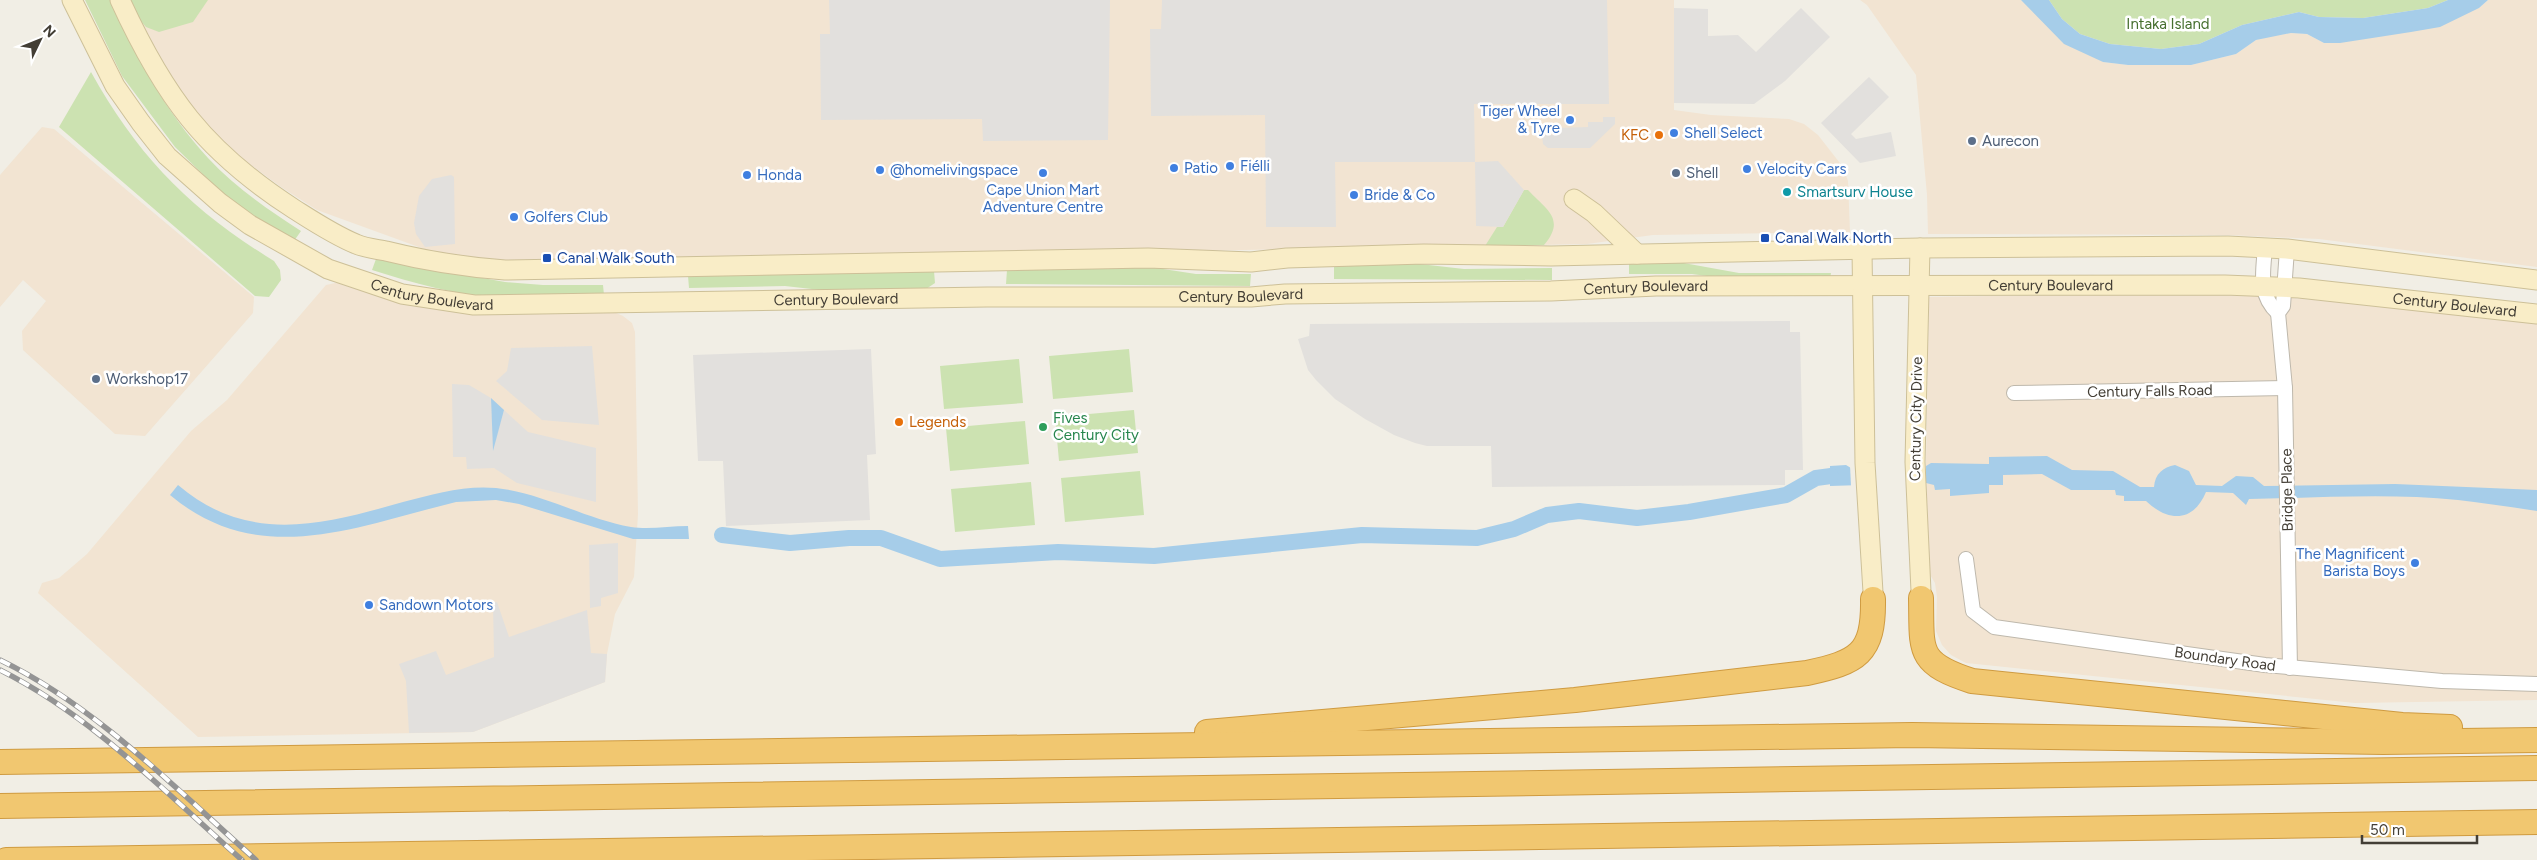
<svg xmlns="http://www.w3.org/2000/svg" width="2537" height="860" viewBox="0 0 2537 860" font-family="Figtree,sans-serif">
<style>
.commercial{fill:#f2e4d2}
.green{fill:#cce2b1}
.parking{fill:#e2e0dd}
.water{fill:#a6cde9}
.pier{fill:#f1eee5}
.lines{fill:none;stroke-linecap:round;stroke-linejoin:round}
.canal{stroke:#a6cde9;stroke-width:16}
.minor-casing{stroke:#beb8ac;stroke-width:16}
.secondary-casing{stroke:#cdc098;stroke-width:21}
.motorway-casing{stroke:#cf9b41;stroke-width:26}
.minor{stroke:#fff;stroke-width:14}
.secondary{stroke:#f9edc7;stroke-width:19}
.motorway{stroke:#f1c770;stroke-width:24}
.rail-casing{stroke:#949494;stroke-width:5.5}
.rail{stroke:#fff;stroke-width:4;stroke-dasharray:11;stroke-linecap:butt}
.shop-dot{fill:#3f7fe0;stroke:#fff;stroke-width:2}
.food-dot{fill:#e8710a;stroke:#fff;stroke-width:2}
.service-dot{fill:#5c6f8a;stroke:#fff;stroke-width:2}
.culture-dot{fill:#0f9aa8;stroke:#fff;stroke-width:2}
.transit-dot{fill:#1a4fb4;stroke:#fff;stroke-width:2}
.leisure-dot{fill:#2e9e5b;stroke:#fff;stroke-width:2}
.labels{text-anchor:middle;dominant-baseline:central;stroke-width:5;stroke-linejoin:round;paint-order:stroke}
.park-label{font-size:15px;fill:#466f2e;stroke:#fff}
.shop-label{font-size:15px;fill:#366cbe;stroke:#fff;text-anchor:start}
.food-label{font-size:15px;fill:#c56008;stroke:#fff;text-anchor:end}
.service-label{font-size:15px;fill:#4e5e75;stroke:#fff;text-anchor:start}
.culture-label{font-size:15px;fill:#0d838f;stroke:#fff;text-anchor:start}
.transit-label{font-size:15px;fill:#164399;stroke:#fff;text-anchor:start}
.street-label{font-size:15px;fill:#433e35;stroke:#fff}
.leisure-label{font-size:15px;fill:#27864d;stroke:#fff;text-anchor:start}
</style>
<rect width="100%" height="100%" fill="#f1eee5"/>
<g class="commercial">
<polygon points="128,0 1674,0 1674,110 1711,115 1789,119 1804,124 1818,135 1843,167 1848,181 1850,232 1653,235 1587,244 1485,246 507,262 449,258 317,210 281,187 221,143 173,83"/>
<polygon points="1860,0 2021,0 2103,62 2128,65 2191,65 2236,54 2256,40 2271,36 2291,33 2307,34 2324,43 2479,8 2488,0 2537,0 2537,267 2319,239 2228,235 1928,234 1927,195 1916,75 1867,5"/>
<polygon points="42,127 54,129 254,297 253,313 145,436 115,434 23,350 22,331 46,301 34,290 23,280 0,307 0,175"/>
<polygon points="340,282 499,313 614,312 623,316 632,323 635,332 638,514 634,577 615,614 607,654 605,682 473,732 198,737 38,593 42,583 59,578 87,554 191,431 227,400 326,285"/>
<polygon points="2224,292 2537,320 2537,700 2355,703 1966,663 1951,655 1942,645 1936,631 1937,597 1935,583 1929,573 1926,462 1929,297"/>
</g>
<g class="green">
<path d="M85 0H110C135 56 166 112 208 158 235 187 268 210 301 231L294 241 254 219 225 196 175 147 122 76Z"/>
<polygon points="128,0 208,0 193,22 159,32 146,27 135,14"/>
<polygon points="2049,0 2448,0 2428,8 2363,18 2319,17 2299,12 2242,25 2199,44 2161,49 2110,44 2080,34 2062,19"/>
<path d="M91 72C138 157 192 211 274 261L280 270 281 280 269 297 255 296 59 127Z"/>
<path d="M1524 190H1528C1547 210 1566 219 1544 245L1485 246 1497 227H1503Z"/>
<path d="M376 259 505 282 543 285H603L604 295C569 296 534 300 500 298 456 295 413 283 372 270Z"/>
<polygon points="1667,260 1739,273 1831,273 1830,279 1737,280 1692,274 1629,274 1629,261"/>
<polygon points="1411,263 1464,269 1552,268 1552,280 1334,279 1334,266"/>
<polygon points="1150,267 1196,274 1251,274 1250,286 1006,284 1007,270"/>
<polygon points="934,271 935,283 926,289 856,294 785,286 689,288 688,276"/>
<polygon points="1129,349 1133,392 1053,399 1049,356"/>
<polygon points="1019,359 1023,403 944,409 940,366"/>
<polygon points="1134,410 1138,453 1059,461 1055,417"/>
<polygon points="1025,421 1029,464 950,471 946,428"/>
<polygon points="1140,471 1144,515 1065,522 1061,478"/>
<polygon points="1031,482 1035,525 955,532 951,489"/>
</g>
<g class="parking">
<polygon points="829,0 1110,0 1108,140 983,141 982,119 821,120 820,34 830,34"/>
<polygon points="1162,0 1607,0 1609,104 1474,104 1475,162 1498,161 1524,190 1503,227 1476,226 1475,162 1335,162 1336,227 1266,227 1265,115 1151,116 1150,29 1161,29"/>
<polygon points="1674,8 1708,9 1708,36 1738,35 1756,52 1801,8 1830,37 1785,81 1754,104 1674,103"/>
<polygon points="1869,77 1889,97 1851,134 1856,139 1891,132 1896,156 1860,163 1821,123"/>
<polygon points="1603,117 1615,117 1615,124 1590,148 1548,148 1543,144 1542,135 1555,135 1556,128 1588,127 1588,122 1603,122"/>
<polygon points="451,175 454,177 455,244 425,247 416,234 414,223 419,196 432,179"/>
<polygon points="1790,321 1790,332 1800,332 1803,470 1785,470 1785,485 1492,487 1491,446 1427,446 1415,443 1394,435 1365,419 1335,399 1316,380 1308,370 1298,339 1309,336 1310,324"/>
<polygon points="592,346 599,425 542,420 496,381 507,371 511,348"/>
<polygon points="871,349 876,454 867,455 870,520 726,526 723,461 698,461 693,355"/>
<polygon points="452,384 469,385 491,398 493,449 504,410 528,432 596,448 596,502 517,483 494,468 467,469 466,457 453,457"/>
<polygon points="618,543 618,593 601,598 601,606 590,608 589,545"/>
<polygon points="497,602 509,637 587,610 591,653 607,654 605,682 473,732 409,733 406,681 399,664 436,651 446,675 494,657 493,603"/>
</g>
<g class="water">
<polygon points="2021,0 2049,0 2062,19 2080,34 2110,44 2161,49 2199,44 2242,25 2299,12 2319,17 2363,18 2428,8 2448,0 2488,0 2479,8 2440,27 2411,32 2340,43 2324,43 2307,34 2291,33 2256,40 2236,54 2191,65 2128,65 2103,62 2064,44"/>
<polygon points="491,398 504,410 493,451"/>
<path d="M2047 456 2072 470 2113 471 2140 487H2154C2155 474 2163 467 2175 465L2189 471 2196 485 2222 486 2236 476 2253 477 2264 486 2395 484 2537 490V511C2511 507 2484 503 2458 500 2389 493 2318 498 2249 499L2246 505 2233 493 2206 492C2193 523 2168 522 2146 501H2124V496L2116 495 2115 490H2071L2042 474 2003 475V485H1989V493L1950 496V489L1935 490 1934 485 1926 483 1830 486V466L1846 465 1851 468 1926 466 1931 463 1989 464V457Z"/>
<path d="M178 485C248 545 323 525 403 502 433 494 465 485 496 488 543 493 585 519 631 527 649 530 669 526 688 526L689 539H633L519 504 496 500 456 502C357 526 259 570 170 495Z"/>
</g>
<polygon class="pier" points="1926,463 1926,486 1851,486 1850,465"/>
<g class="lines">
<polyline class="canal" points="722,535 790,543 849,538 881,538 940,559 1058,552 1154,556 1362,535 1477,538 1514,529 1547,515 1579,511 1637,518 1689,512 1786,495 1816,478 1831,476"/>
<defs>
<g id="minor">
<path d="M2265 248C2263 272 2258 295 2278 313"/>
<polyline points="2287,249 2283,306 2278,313 2285,388 2290,668"/>
<polyline points="2014,393 2285,388"/>
<polyline points="1966,559 1973,611 1994,627 2265,665 2442,681 2537,684"/>
</g>
<g id="secondary">
<path id="s1" d="M72 0 115 86 141 123 167 156 220 203 250 225 328 269 402 294 474 305 987 297H1251L1285 294 1551 291 1656 286 2225 285 2299 288 2537 314"/>
<path d="M120 0C164 96 204 151 294 209 313 221 334 235 356 244 365 248 376 249 386 251 426 261 464 267 505 270L1148 258 1251 262 1287 258 1424 254 1551 256 1920 248 2228 246 2287 249 2537 280"/>
<polyline points="1574,199 1594,213 1637,254"/>
<polyline points="1920,248 1915,462 1921,591"/>
<polyline points="1862,250 1865,463 1873,592"/>
</g>
<g id="motorway">
<path d="M1921 598C1922 651 1916 663 1972 681L2402 725 2450 727"/>
<path d="M1207 732 1575 700 1807 673C1857 662 1874 655 1873 599"/>
<polyline points="0,762 1912,735 2383,742 2537,740"/>
<polyline points="0,806 2537,768"/>
<polyline points="6,860 2537,822"/>
</g>
</defs>
<use href="#minor" class="minor-casing"/>
<use href="#secondary" class="secondary-casing"/>
<use href="#motorway" class="motorway-casing"/>
<use href="#minor" class="minor"/>
<use href="#secondary" class="secondary"/>
<use href="#motorway" class="motorway"/>
<defs>
<g id="rail">
<path d="M0 660C97 707 176 789 256 860"/>
<path d="M0 670C92 716 166 793 242 860"/>
</g>
</defs>
<use href="#rail" class="rail-casing"/>
<use href="#rail" class="rail"/>
</g>
<g class="shop-dot">
<circle cx="1570" cy="120" r="5"/>
<circle cx="1674" cy="133" r="5"/>
<circle cx="1230" cy="166" r="5"/>
<circle cx="1174" cy="168" r="5"/>
<circle cx="1747" cy="169" r="5"/>
<circle cx="880" cy="170" r="5"/>
<circle cx="1043" cy="173" r="5"/>
<circle cx="747" cy="175" r="5"/>
<circle cx="1354" cy="195" r="5"/>
<circle cx="514" cy="217" r="5"/>
<circle cx="2415" cy="563" r="5"/>
<circle cx="369" cy="605" r="5"/>
</g>
<g class="food-dot">
<circle cx="1659" cy="135" r="5"/>
<circle cx="899" cy="422" r="5"/>
</g>
<g class="service-dot">
<circle cx="1972" cy="141" r="5"/>
<circle cx="1676" cy="173" r="5"/>
<circle cx="96" cy="379" r="5"/>
</g>
<circle class="culture-dot" cx="1787" cy="192" r="5"/>
<g class="transit-dot">
<rect x="1760" y="233" width="10" height="10" rx="2.5"/>
<rect x="542" y="253" width="10" height="10" rx="2.5"/>
</g>
<circle class="leisure-dot" cx="1043" cy="427" r="5"/>
<g class="labels">
<g class="park-label">
<text x="2168" y="24">Intaka Island</text>
</g>
<g class="shop-label">
<text x="1560" y="111" text-anchor="end">Tiger Wheel<tspan x="1560" dy="17">&amp; Tyre</tspan></text>
<text x="1684" y="133">Shell Select</text>
<text x="1240" y="166">Fiélli</text>
<text x="1184" y="168">Patio</text>
<text x="1757" y="169">Velocity Cars</text>
<text x="890" y="170">@homelivingspace</text>
<text x="757" y="175">Honda</text>
<text x="1043" y="190" text-anchor="middle">Cape Union Mart<tspan x="1043" dy="17">Adventure Centre</tspan></text>
<text x="1364" y="195">Bride &amp; Co</text>
<text x="524" y="217">Golfers Club</text>
<text x="2405" y="554" text-anchor="end">The Magnificent<tspan x="2405" dy="17">Barista Boys</tspan></text>
<text x="379" y="605">Sandown Motors</text>
</g>
<g class="food-label">
<text x="1649" y="135">KFC</text>
<text x="909" y="422" text-anchor="start">Legends</text>
</g>
<g class="service-label">
<text x="1982" y="141">Aurecon</text>
<text x="1686" y="173">Shell</text>
<text x="106" y="379">Workshop17</text>
</g>
<g class="culture-label">
<text x="1797" y="192">Smartsurv House</text>
</g>
<g class="transit-label">
<text x="1775" y="238">Canal Walk North</text>
<text x="557" y="258">Canal Walk South</text>
</g>
<g class="street-label">
<text stroke="none"><textPath href="#s1" startOffset="2109">Century Boulevard</textPath></text>
<text stroke="none"><textPath href="#s1" startOffset="1704">Century Boulevard</textPath></text>
<text stroke="none"><textPath href="#s1" startOffset="489">Century Boulevard</textPath></text>
<text stroke="none"><textPath href="#s1" startOffset="1299">Century Boulevard</textPath></text>
<text stroke="none"><textPath href="#s1" startOffset="894">Century Boulevard</textPath></text>
<text stroke="none"><textPath href="#s1" startOffset="2514">Century Boulevard</textPath></text>
<text transform="translate(2150 391) rotate(-1)">Century Falls Road</text>
<text transform="translate(1916 419) rotate(-89)">Century City Drive</text>
<text transform="translate(2287 490) rotate(-91)">Bridge Place</text>
<text transform="translate(2225 659) rotate(8)">Boundary Road</text>
</g>
<g class="leisure-label">
<text x="1053" y="418">Fives<tspan x="1053" dy="17">Century City</tspan></text>
</g>
</g>
<g transform="translate(40 40) rotate(47)" stroke="#ffffff" stroke-width="4" paint-order="stroke">
<path d="M0-4L9 19L0 12L-9 19Z" fill="#433e35"/>
<text y="-8" font-size="14" font-weight="bold" text-anchor="middle" fill="#433e35">N</text>
</g>
<path d="M2362 835v8h115v-8" fill="none" stroke="#433e35" stroke-width="2.5"/>
<text x="2370" y="835" font-size="15" fill="#433e35" stroke="#ffffff" stroke-width="4" paint-order="stroke">50 m</text>
</svg>
